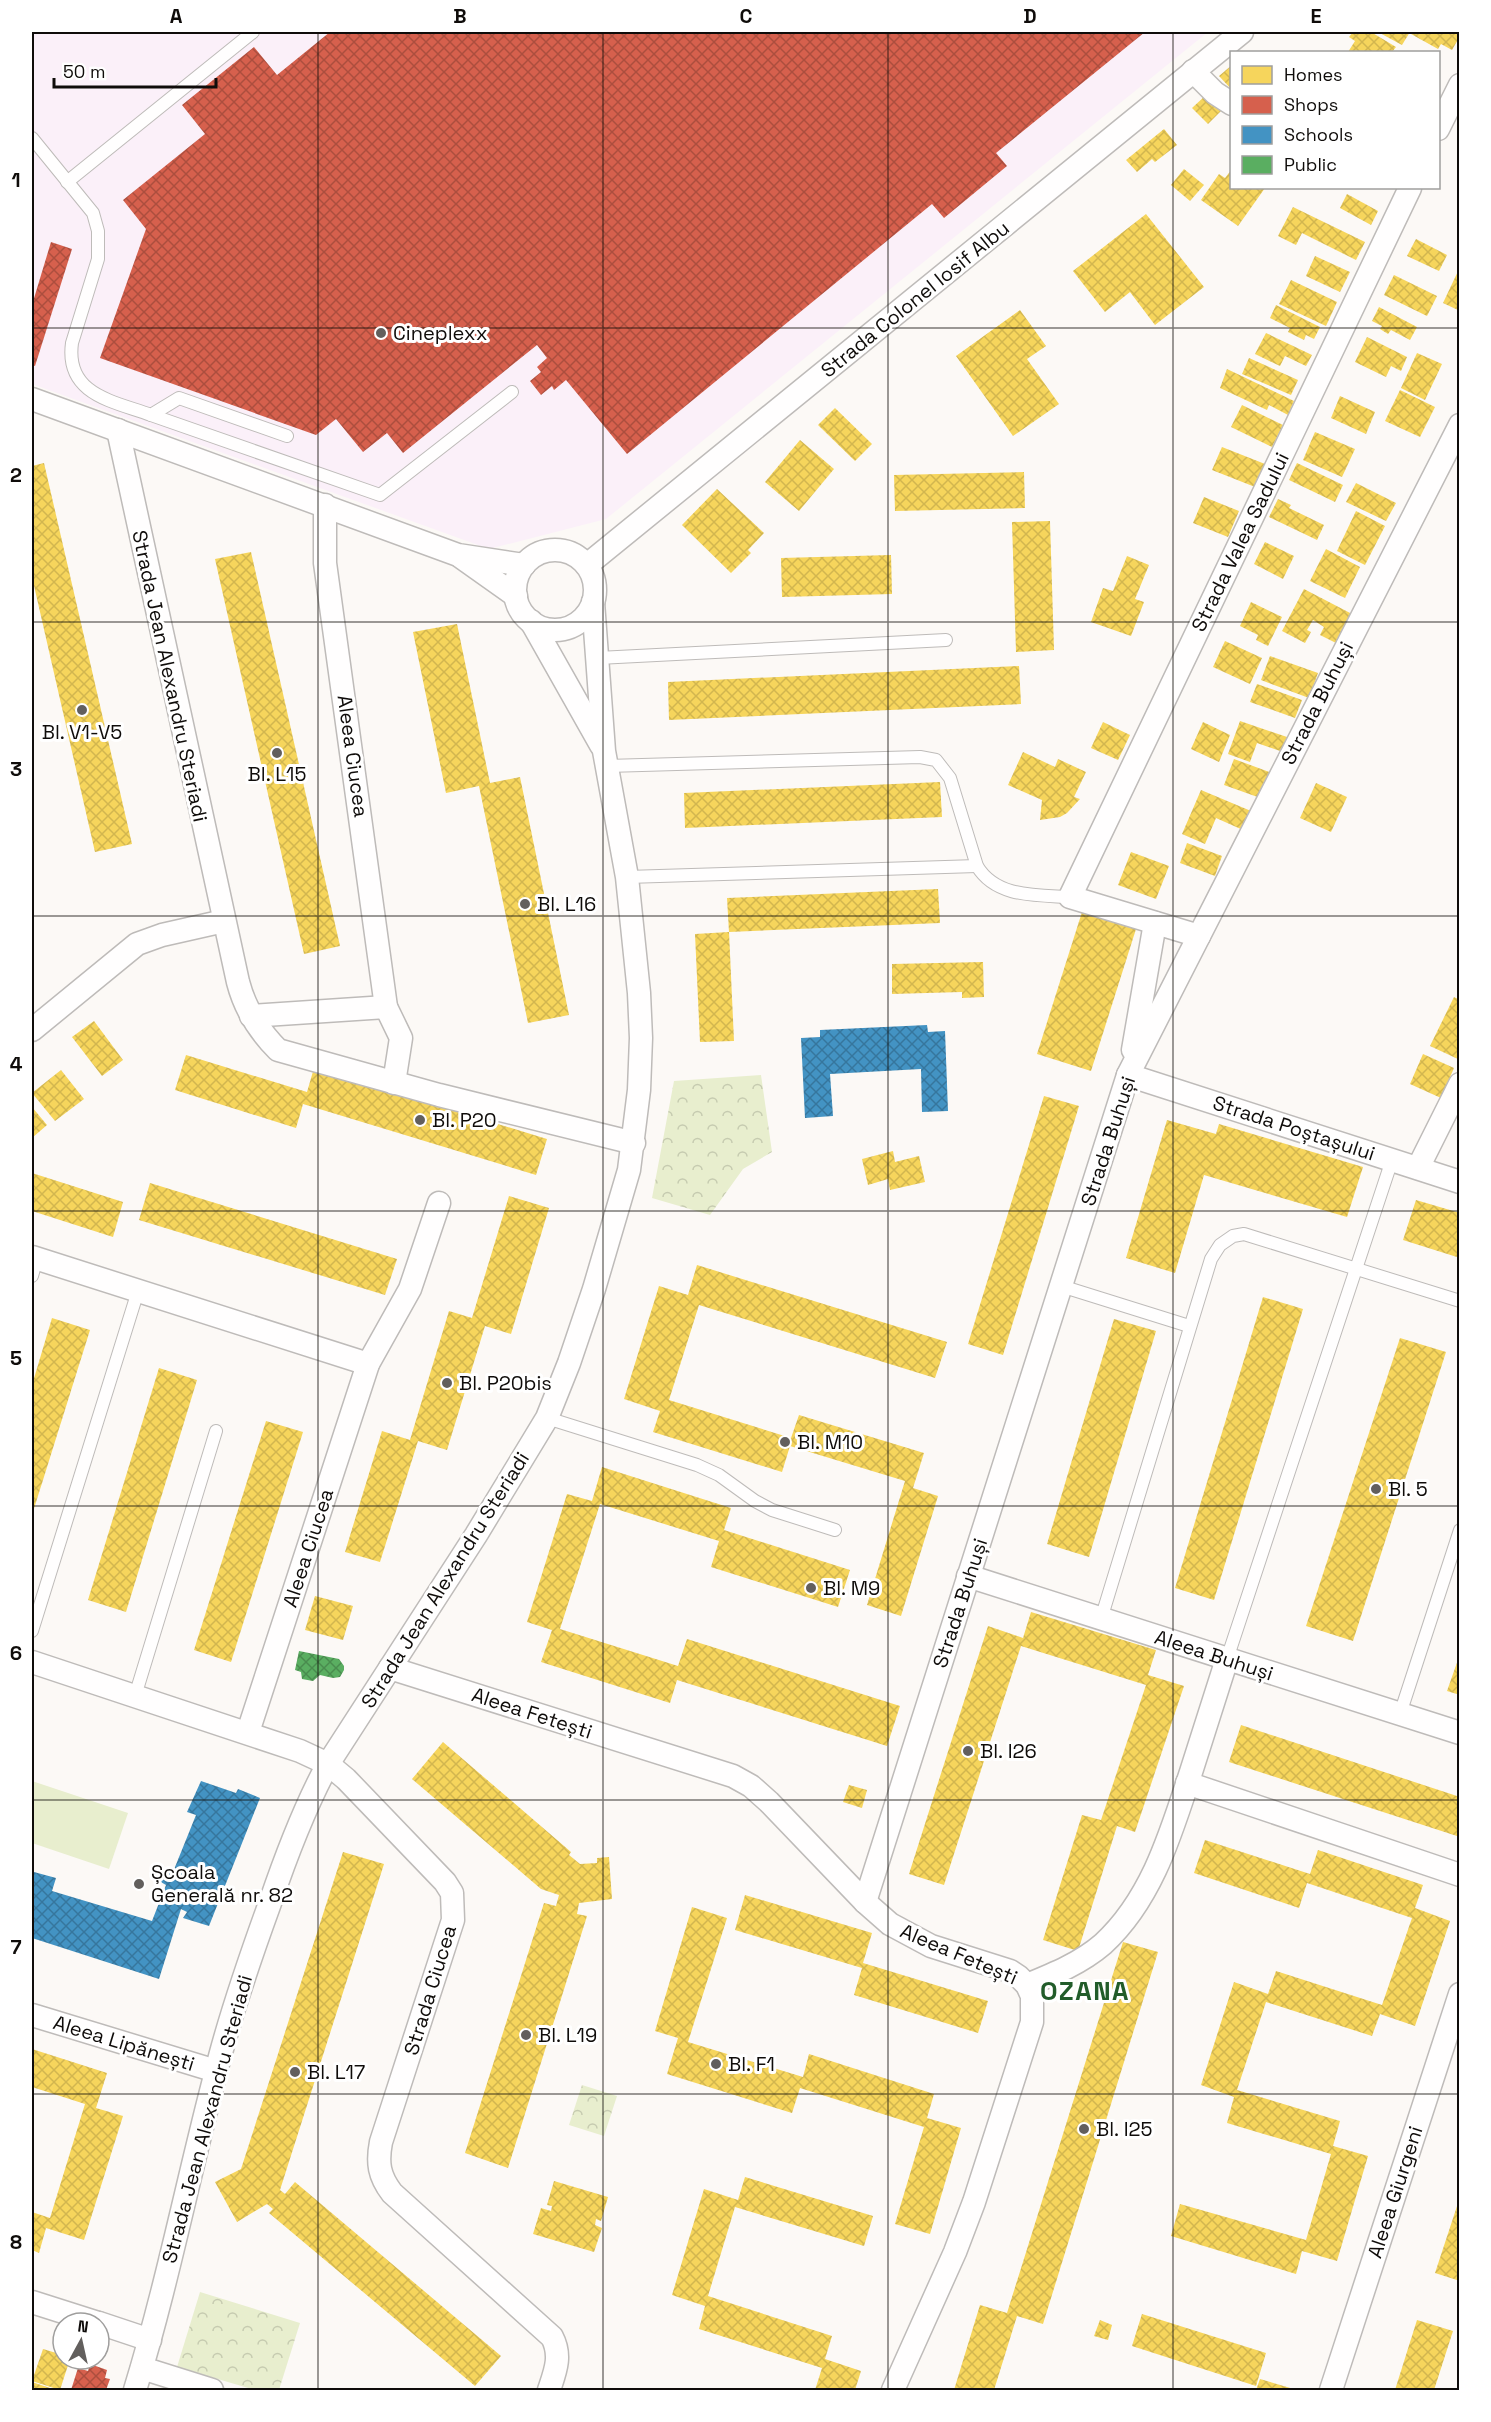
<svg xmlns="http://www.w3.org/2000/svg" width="1491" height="2422" viewBox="0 0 1491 2422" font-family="'Space Grotesk',sans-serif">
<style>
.commercial{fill:#fbf0f9}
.green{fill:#e8eece}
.park{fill:url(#park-crowns)}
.homes{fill:url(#homes-cross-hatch)}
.shops{fill:url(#shops-cross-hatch)}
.schools{fill:url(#schools-cross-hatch)}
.public{fill:url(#public-cross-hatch)}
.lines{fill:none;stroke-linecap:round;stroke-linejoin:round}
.service-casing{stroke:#bebbb9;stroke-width:14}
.minor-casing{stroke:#bebbb9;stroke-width:25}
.service{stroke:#fffefe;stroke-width:12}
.minor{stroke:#fffefe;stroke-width:22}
.grid{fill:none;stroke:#0f0c0a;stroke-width:1.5;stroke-opacity:0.55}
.poi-dot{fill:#625f5d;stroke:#fff;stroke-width:2}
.labels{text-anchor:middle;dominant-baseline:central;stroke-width:6;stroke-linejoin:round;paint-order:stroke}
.street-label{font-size:20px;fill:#0f0c0a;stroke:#fff}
.poi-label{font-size:20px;fill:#0f0c0a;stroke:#fff;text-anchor:start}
.district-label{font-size:26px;font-weight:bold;letter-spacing:1.5px;fill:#225c2a;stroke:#fff}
.neatline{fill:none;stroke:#0f0c0a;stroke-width:2}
.grid-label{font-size:20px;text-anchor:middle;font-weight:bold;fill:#0f0c0a}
</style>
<defs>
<pattern id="park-crowns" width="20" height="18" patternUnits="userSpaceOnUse" patternTransform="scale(1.5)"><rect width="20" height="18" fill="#e8eece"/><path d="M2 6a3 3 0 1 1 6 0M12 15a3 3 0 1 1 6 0" fill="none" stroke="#c6cbb0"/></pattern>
<pattern id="homes-cross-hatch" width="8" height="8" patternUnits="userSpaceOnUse" patternTransform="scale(1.5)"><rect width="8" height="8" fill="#f6d55c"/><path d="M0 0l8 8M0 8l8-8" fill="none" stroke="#d2b64f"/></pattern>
<pattern id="shops-cross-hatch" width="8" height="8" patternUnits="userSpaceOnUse" patternTransform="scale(1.5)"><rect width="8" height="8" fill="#d6604d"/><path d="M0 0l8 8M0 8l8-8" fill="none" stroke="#ac4e3e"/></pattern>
<pattern id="schools-cross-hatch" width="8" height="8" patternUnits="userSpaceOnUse" patternTransform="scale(1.5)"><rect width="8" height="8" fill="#4393c3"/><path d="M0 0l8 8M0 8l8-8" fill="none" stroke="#36769d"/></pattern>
<pattern id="public-cross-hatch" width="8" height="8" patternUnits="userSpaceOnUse" patternTransform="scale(1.5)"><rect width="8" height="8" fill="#5aae61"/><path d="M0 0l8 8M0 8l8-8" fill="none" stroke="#498c4e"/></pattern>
</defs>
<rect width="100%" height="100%" fill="#fcf9f6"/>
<polygon class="commercial" points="32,32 1208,32 606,519 489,549 32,384"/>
<polygon class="green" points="32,1781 128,1813 109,1869 32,1843"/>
<g class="park">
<polygon points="761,1075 772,1152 743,1169 710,1215 652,1198 674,1081"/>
<polygon points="582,2085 617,2096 604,2136 569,2125"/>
<polygon points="200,2292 300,2323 279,2390 255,2390 177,2367"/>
</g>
<g class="homes">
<polygon points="1353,32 1371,32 1396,47 1392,52 1348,52 1355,41 1349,37"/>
<polygon points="1378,32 1410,32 1402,45"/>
<polygon points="1412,32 1454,32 1460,36 1452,50 1441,44 1438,49 1411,34"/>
<polygon points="1232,65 1232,90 1219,76"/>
<polygon points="1206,95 1222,110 1208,124 1192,108"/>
<polygon points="1164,129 1177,145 1155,162 1152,159 1137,172 1126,160"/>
<polygon points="1184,169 1204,185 1190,201 1171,185"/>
<polygon points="1232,169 1232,188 1265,188 1238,226 1201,200 1219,174 1225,178"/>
<polygon points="1347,194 1378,211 1371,225 1340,208"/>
<polygon points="1293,207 1365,242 1356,260 1302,233 1296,245 1278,236"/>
<polygon points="1146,214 1204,287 1155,325 1130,292 1105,312 1073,271"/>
<polygon points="1416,239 1447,255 1439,271 1407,256"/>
<polygon points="1315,256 1350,272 1340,292 1306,276"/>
<polygon points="1460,267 1460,311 1443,303"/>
<polygon points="1394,275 1437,296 1427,316 1384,295"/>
<polygon points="1291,280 1337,302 1326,326 1279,304"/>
<polygon points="1276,305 1320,327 1314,339 1306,335 1304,340 1288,332 1290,328 1270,318"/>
<polygon points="1379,307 1417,327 1410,340 1391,330 1388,334 1380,329 1382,326 1372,321"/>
<polygon points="1020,310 1046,346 1027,359 1059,404 1013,436 956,356"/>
<polygon points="1266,333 1312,355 1306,366 1285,356 1280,366 1255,354"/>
<polygon points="1367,337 1407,357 1401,371 1391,366 1386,377 1355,362"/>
<polygon points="1417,353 1442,364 1425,400 1401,388"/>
<polygon points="1249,358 1298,380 1291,395 1242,374"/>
<polygon points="1227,369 1294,401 1288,415 1269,405 1267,410 1220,388"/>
<polygon points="1400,390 1435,407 1420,437 1385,421"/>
<polygon points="1340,396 1375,412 1366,434 1331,418"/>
<polygon points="1242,405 1283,425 1272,447 1231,427"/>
<polygon points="835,408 872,444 855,461 818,425"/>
<polygon points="1315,432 1355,449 1342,477 1303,460"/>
<polygon points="800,440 834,469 799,511 765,482"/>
<polygon points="1222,447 1265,464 1255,487 1212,470"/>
<polygon points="44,463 132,844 95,852 32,577 32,466"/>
<polygon points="1297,463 1343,485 1335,502 1289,480"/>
<polygon points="1024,472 1025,508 895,511 894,475"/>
<polygon points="1356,483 1396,503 1386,521 1346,502"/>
<polygon points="717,489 764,533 748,550 751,553 731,573 682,525"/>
<polygon points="1204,497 1239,511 1228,537 1193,523"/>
<polygon points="1278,499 1291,505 1289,508 1324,525 1317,540 1269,517"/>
<polygon points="1356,511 1385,526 1365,565 1337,551"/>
<polygon points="1050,521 1054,650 1016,652 1012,522"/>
<polygon points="1265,542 1294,556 1283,579 1254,564"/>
<polygon points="1326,549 1360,567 1345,598 1310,581"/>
<polygon points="251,552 340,946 304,954 215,559"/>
<polygon points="891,555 892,594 782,597 781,558"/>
<polygon points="1127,556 1149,565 1135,599 1144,602 1131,636 1091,622 1103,588 1113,591"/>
<polygon points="1304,589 1352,614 1336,643 1320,635 1324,627 1313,620 1307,630 1311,632 1305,643 1282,631"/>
<polygon points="1251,602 1282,617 1268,646 1256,640 1258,635 1240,626"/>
<polygon points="457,624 490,783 520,777 569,1015 528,1023 479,786 446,793 413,632"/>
<polygon points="1225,641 1262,658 1250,684 1213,667"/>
<polygon points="1270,656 1318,673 1309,698 1261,680"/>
<polygon points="1019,666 1021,704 669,720 668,682"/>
<polygon points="1257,684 1302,700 1295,718 1250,702"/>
<polygon points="1240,721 1290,738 1286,753 1257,743 1250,762 1228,754"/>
<polygon points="1103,722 1130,735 1118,760 1091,748"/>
<polygon points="1203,722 1230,735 1219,762 1191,749"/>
<polygon points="1023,752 1055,767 1058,759 1086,772 1074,797 1080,799 1067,813 1060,817 1040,820 1042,800 1008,785"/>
<polygon points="1234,759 1275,774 1266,800 1224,785"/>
<polygon points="940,782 942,817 685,828 684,793"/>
<polygon points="1316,783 1347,797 1331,832 1300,818"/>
<polygon points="1201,790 1251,811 1243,830 1216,818 1205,844 1182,834"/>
<polygon points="1187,843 1222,856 1215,876 1180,863"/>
<polygon points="1131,852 1169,866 1156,899 1118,885"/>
<polygon points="938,889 940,923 729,932 727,898"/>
<polygon points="1082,912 1136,929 1091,1071 1037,1054"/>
<polygon points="729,932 734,1041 700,1042 695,934"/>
<polygon points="983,962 984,997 962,998 962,992 892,994 892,964"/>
<polygon points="1454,997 1460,1000 1460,1060 1430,1046"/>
<polygon points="94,1021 123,1060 102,1076 72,1037"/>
<polygon points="1423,1054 1454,1068 1441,1098 1410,1084"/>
<polygon points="186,1055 307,1092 314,1068 547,1139 536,1175 303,1104 296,1128 175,1090"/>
<polygon points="61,1070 84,1099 55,1121 32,1093"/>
<polygon points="1044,1096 1079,1106 1003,1355 968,1344"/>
<polygon points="32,1107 47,1125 32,1138"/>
<polygon points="1167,1120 1216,1134 1219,1124 1363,1167 1347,1217 1204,1175 1175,1273 1126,1258"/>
<polygon points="893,1151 895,1162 919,1156 925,1182 890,1190 888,1179 868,1185 862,1159"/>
<polygon points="32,1173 123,1202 113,1237 32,1211"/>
<polygon points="150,1183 397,1259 385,1295 139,1220"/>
<polygon points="509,1196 549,1208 511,1334 485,1326 447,1450 418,1441 380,1562 345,1552 382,1431 410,1440 449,1311 472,1318"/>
<polygon points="1416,1200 1460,1213 1460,1258 1403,1240"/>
<polygon points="697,1265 947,1342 935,1378 699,1305 669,1400 791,1438 799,1415 924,1453 913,1488 938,1496 901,1616 867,1605 905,1481 790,1446 782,1472 653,1432 660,1411 624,1399 659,1286 688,1295"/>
<polygon points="1263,1297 1303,1309 1214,1600 1175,1588"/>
<polygon points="52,1318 90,1330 32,1515 32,1385"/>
<polygon points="1114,1319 1156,1331 1089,1557 1047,1544"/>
<polygon points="1400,1338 1446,1352 1353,1641 1306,1626"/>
<polygon points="159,1368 197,1380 126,1612 88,1600"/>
<polygon points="266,1421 303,1432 231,1662 194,1650"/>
<polygon points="602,1467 731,1508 724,1530 850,1570 838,1607 711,1567 719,1541 600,1504 560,1629 678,1666 687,1639 900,1706 887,1746 677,1680 670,1703 541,1662 552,1630 527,1622 567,1494 592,1501"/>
<polygon points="315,1596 353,1606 343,1640 305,1630"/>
<polygon points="1031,1612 1156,1650 1148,1675 1184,1686 1135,1832 1117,1826 1078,1951 1043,1940 1082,1815 1101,1820 1146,1685 1021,1646 944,1885 909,1874 988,1626 1023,1638"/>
<polygon points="1460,1654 1460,1695 1447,1691"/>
<polygon points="1241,1725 1460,1797 1460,1837 1229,1762"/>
<polygon points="443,1742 571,1852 569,1855 580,1864 597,1863 597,1858 609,1857 612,1899 579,1903 577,1914 587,1916 508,2168 465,2153 544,1903 556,1906 559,1895 541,1889 412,1779"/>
<polygon points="849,1785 867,1790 862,1808 843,1802"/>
<polygon points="1205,1840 1310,1874 1318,1850 1423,1885 1415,1908 1450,1921 1415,2026 1380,2014 1372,2036 1266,2002 1237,2090 1340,2121 1333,2146 1368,2156 1337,2261 1302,2251 1296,2274 1171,2236 1180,2204 1306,2240 1331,2154 1227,2123 1234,2097 1201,2085 1234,1982 1268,1994 1276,1971 1382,2005 1412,1918 1307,1883 1299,1908 1194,1873"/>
<polygon points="343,1852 384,1864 280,2190 285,2194 295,2182 501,2356 475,2386 269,2213 273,2209 267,2204 237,2222 215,2182 241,2169"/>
<polygon points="745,1895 872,1933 863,1963 988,2001 978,2033 854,1995 862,1968 735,1930"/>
<polygon points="692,1907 727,1918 688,2042 803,2077 809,2054 934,2094 927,2118 961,2128 930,2234 895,2224 924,2127 800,2088 792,2113 667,2074 678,2038 655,2031"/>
<polygon points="1123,1942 1158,1952 1043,2324 1017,2316 994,2390 954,2390 980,2305 1007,2313"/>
<polygon points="32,2049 107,2073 96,2108 123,2116 84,2240 46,2228 39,2253 32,2250 32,2212 50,2218 85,2104 32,2087"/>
<polygon points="745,2177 873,2216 864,2246 735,2207 708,2296 832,2336 825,2359 861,2371 855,2390 815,2390 822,2368 699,2329 705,2306 672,2295 704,2189 738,2200"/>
<polygon points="554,2181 608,2197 601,2221 596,2219 595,2225 602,2228 594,2252 533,2234 541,2208 551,2211 552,2206 547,2205"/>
<polygon points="1460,2197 1460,2281 1435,2273"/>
<polygon points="1142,2314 1266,2353 1256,2386 1132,2346"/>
<polygon points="1100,2320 1112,2325 1108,2340 1094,2336"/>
<polygon points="1417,2320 1453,2331 1434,2390 1395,2390"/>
<polygon points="43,2349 63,2355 63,2359 70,2359 60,2390 32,2381"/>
<polygon points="1260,2379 1297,2390 1256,2390"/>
<polygon points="32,2382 56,2390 32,2390"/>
</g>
<g class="shops">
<polygon points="330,32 1145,32 996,153 1007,166 944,218 932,204 627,454 566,380 554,390 552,386 541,395 530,381 541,372 537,367 547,358 537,345 403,453 387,433 363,452 336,419 316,435 100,358 146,229 123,200 205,134 182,105 254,47 277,75"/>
<polygon points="51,242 72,249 35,366 32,365 32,305"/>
<polygon points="90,2364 107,2370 105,2378 110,2379 106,2390 71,2390 78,2368 88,2371"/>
</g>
<g class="schools">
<polygon points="927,1025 928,1032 945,1031 948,1111 922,1112 921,1069 830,1074 833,1116 805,1118 801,1038 820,1037 820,1030"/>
<polygon points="201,1781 236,1793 238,1789 260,1798 209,1926 183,1918 187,1912 181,1909 159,1979 32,1938 32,1879 34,1872 56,1878 52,1891 152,1921 166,1885 159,1881 164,1868 173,1872 196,1815 187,1812"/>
</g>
<polygon class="public" points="299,1651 339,1659 344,1666 344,1670 340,1677 333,1678 320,1675 313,1681 302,1679 301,1672 295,1670"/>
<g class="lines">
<defs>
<g id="service">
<path d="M32 138 93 213 98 231V259L72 343C65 395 113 401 151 415L179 398 287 436"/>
<polyline points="67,182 253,32"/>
<polyline points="151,415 380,495 512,392"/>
<polyline points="598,658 946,640"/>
<path d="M607 766 920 757 936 760 950 778 977 866C996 898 1037 895 1070 897"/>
<polyline points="627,877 977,866"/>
<polyline points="32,1276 37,1258"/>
<polyline points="1061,1286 1189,1326"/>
<polyline points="547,1418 697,1465 719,1475 755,1501 772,1510 835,1530"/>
<polyline points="1101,1619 1211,1259 1220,1245 1233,1236 1244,1234 1460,1301"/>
<polyline points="32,1631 138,1291"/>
<polyline points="1227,1659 1392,1160"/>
<polyline points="135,1696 216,1431"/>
<polyline points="1400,1714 1460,1530"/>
</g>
<g id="minor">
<polyline points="1193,71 1215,93 1232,104"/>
<polyline points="1438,129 1460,85"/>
<polyline points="32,399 458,555 524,565"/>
<path d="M118 430 238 982C245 1009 258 1030 278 1050L439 1095 634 1143"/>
<polyline points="325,505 325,563 386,1007 401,1038 394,1083"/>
<circle cx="555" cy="590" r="40"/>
<polyline points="461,557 516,596"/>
<polyline points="587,565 1242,32"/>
<polyline points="531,621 601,745"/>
<polyline points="1199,936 1070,897 1410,188"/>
<polyline points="251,1016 386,1007"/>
<polyline points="32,1030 137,944 162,935 224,921"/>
<polyline points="1133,1050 1155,923"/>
<polyline points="1128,1075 1460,1182"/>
<polyline points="1418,1168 1460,1084"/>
<polyline points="32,1257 368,1364"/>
<polyline points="968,1576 1460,1733"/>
<path d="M32 1662 300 1751 328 1764 346 1779 445 1882 452 1893 453 1920 381 2142C377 2163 379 2176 392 2193L552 2337C562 2356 555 2372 549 2390"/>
<polyline points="390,1668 733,1776 751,1786 769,1802 865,1902 890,1924 931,1946 1010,1971 1019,1977 1027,1985 1032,1996 1032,2022 974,2202 955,2252 893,2390"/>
<polyline points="248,1732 368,1364 410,1289 439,1203"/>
<polyline points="1187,1783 1460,1875"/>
<polyline points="865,1902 1128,1075 1460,425"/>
<path d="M1027 1985C1054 1974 1081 1963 1103 1944 1152 1899 1171 1833 1191 1772 1203 1734 1215 1696 1227 1659"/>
<polyline points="32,2015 216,2071"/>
<polyline points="32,2302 98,2323"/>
<polyline points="99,2323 150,2340"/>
<polyline points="142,2368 212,2390"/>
<path d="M135 2390C167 2286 188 2178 216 2072 230 2015 250 1958 270 1903 286 1856 304 1808 328 1764L476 1535 547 1418 569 1363 594 1289 629 1170 639 1090 641 1038 639 993 627 877 604 751 593 602"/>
<polyline points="1331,2390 1460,1994"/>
</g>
</defs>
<use href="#service" class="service-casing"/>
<use href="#minor" class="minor-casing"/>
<use href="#service" class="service"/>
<use href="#minor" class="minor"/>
</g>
<path class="grid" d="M318 32V2390M603 32V2390M888 32V2390M1173 32V2390M32 328H1460M32 622H1460M32 916H1460M32 1211H1460M32 1506H1460M32 1800H1460M32 2094H1460"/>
<g class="poi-dot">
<circle cx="381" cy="333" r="6"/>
<circle cx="82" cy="710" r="6"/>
<circle cx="277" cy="753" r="6"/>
<circle cx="525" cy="904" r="6"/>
<circle cx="420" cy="1120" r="6"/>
<circle cx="447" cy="1383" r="6"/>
<circle cx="785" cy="1442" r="6"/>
<circle cx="1376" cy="1489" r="6"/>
<circle cx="811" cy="1588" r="6"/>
<circle cx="968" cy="1751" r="6"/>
<circle cx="139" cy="1884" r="6"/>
<circle cx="526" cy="2035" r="6"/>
<circle cx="716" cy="2064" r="6"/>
<circle cx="295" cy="2072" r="6"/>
<circle cx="1084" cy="2129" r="6"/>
</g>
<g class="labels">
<g class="street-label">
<text transform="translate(915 299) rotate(-39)">Strada Colonel Iosif Albu</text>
<text transform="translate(1240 542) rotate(-64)">Strada Valea Sadului</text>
<text transform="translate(170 676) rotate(78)">Strada Jean Alexandru Steriadi</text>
<text transform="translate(1317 703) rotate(-63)">Strada Buhuși</text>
<text transform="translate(353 756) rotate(82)">Aleea Ciucea</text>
<text transform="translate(1294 1128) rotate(18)">Strada Poștașului</text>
<text transform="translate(1108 1141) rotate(-72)">Strada Buhuși</text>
<text transform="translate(308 1548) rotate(-72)">Aleea Ciucea</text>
<text transform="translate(445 1580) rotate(-58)">Strada Jean Alexandru Steriadi</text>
<text transform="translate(960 1603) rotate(-72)">Strada Buhuși</text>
<text transform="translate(1214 1655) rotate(18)">Aleea Buhuși</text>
<text transform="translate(532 1713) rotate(18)">Aleea Fetești</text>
<text transform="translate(959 1954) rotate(23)">Aleea Fetești</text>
<text transform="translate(430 1990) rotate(-73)">Strada Ciucea</text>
<text transform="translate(124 2043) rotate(17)">Aleea Lipănești</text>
<text transform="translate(207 2119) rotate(-75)">Strada Jean Alexandru Steriadi</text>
<text transform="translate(1395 2192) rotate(-72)">Aleea Giurgeni</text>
</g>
<g class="poi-label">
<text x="393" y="333">Cineplexx</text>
<text x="82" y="732" text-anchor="middle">Bl. V1-V5</text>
<text x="277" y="774" text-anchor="middle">Bl. L15</text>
<text x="537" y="904">Bl. L16</text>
<text x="432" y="1120">Bl. P20</text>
<text x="459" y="1383">Bl. P20bis</text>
<text x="797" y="1442">Bl. M10</text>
<text x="1388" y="1489">Bl. 5</text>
<text x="823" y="1588">Bl. M9</text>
<text x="980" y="1751">Bl. I26</text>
<text x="151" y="1872">Școala<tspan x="151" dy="23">Generală nr. 82</tspan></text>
<text x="538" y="2035">Bl. L19</text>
<text x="728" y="2064">Bl. F1</text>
<text x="307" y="2072">Bl. L17</text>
<text x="1096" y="2129">Bl. I25</text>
</g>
<g class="district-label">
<text x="1085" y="1991">OZANA</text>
</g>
</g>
<rect width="1491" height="2422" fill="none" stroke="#ffffff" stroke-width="66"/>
<rect x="1230" y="51" width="210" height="138" fill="#ffffff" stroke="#9f9e9d" stroke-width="1.5"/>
<rect x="1242" y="66" width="30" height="18" fill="#f6d55c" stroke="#9f9e9d" stroke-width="1.5"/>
<text x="1284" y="81" font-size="18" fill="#0f0c0a">Homes</text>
<rect x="1242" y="96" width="30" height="18" fill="#d6604d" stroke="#9f9e9d" stroke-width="1.5"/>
<text x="1284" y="111" font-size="18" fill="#0f0c0a">Shops</text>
<rect x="1242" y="126" width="30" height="18" fill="#4393c3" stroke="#9f9e9d" stroke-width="1.5"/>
<text x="1284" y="141" font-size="18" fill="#0f0c0a">Schools</text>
<rect x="1242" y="156" width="30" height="18" fill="#5aae61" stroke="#9f9e9d" stroke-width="1.5"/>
<text x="1284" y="171" font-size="18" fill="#0f0c0a">Public</text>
<g transform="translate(81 2341) rotate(8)"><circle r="28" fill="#ffffff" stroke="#9f9e9d" stroke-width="1.5"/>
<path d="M0-4.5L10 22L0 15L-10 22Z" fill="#625f5d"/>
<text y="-9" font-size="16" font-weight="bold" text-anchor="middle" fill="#0f0c0a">N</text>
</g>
<path d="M54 78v9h162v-9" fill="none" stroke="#0f0c0a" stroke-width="3"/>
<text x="63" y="78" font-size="18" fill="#0f0c0a" stroke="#ffffff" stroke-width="4.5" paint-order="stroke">50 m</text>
<rect x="33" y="33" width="1425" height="2356" class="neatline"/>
<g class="grid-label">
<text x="176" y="23">A</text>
<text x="460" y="23">B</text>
<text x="746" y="23">C</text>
<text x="1030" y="23">D</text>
<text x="1316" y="23">E</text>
<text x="16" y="187">1</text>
<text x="16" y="482">2</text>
<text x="16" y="776">3</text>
<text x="16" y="1071">4</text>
<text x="16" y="1365">5</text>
<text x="16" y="1660">6</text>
<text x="16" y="1954">7</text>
<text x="16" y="2249">8</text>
</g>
</svg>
